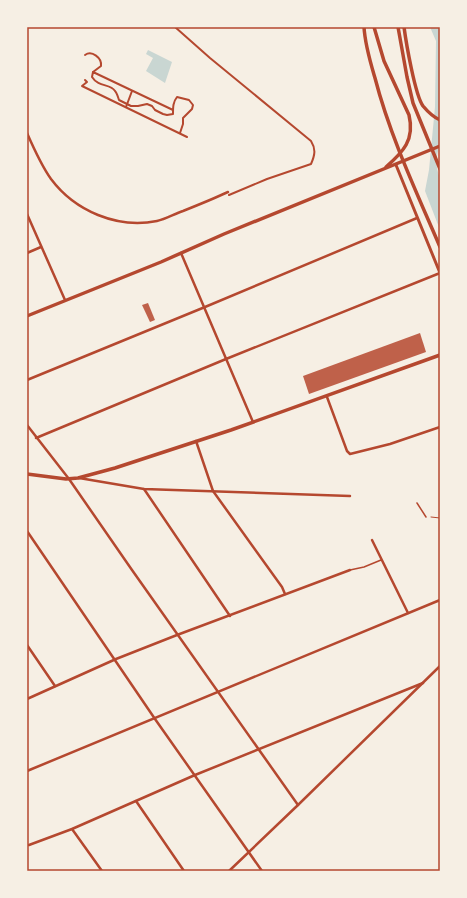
<svg xmlns="http://www.w3.org/2000/svg" width="467" height="898" viewBox="0 0 467 898" font-family="'Crimson Pro',serif">
<style>
.water{fill:#c9d6d2}
.building{fill:#bf614a}
.lines{fill:none;stroke-linecap:round;stroke-linejoin:round}
.path{stroke:#b5482f;stroke-width:1}
.service{stroke:#b5482f;stroke-width:1.5}
.pedestrian{stroke:#b5482f;stroke-width:2}
.minor{stroke:#b5482f;stroke-width:2.5}
.tertiary{stroke:#b5482f;stroke-width:3}
.secondary{stroke:#b5482f;stroke-width:3.5}
.neatline{fill:none;stroke:#b5482f;stroke-width:1.5}
</style>
<rect width="100%" height="100%" fill="#f6efe4"/>
<g class="water">
<path d="M430 27H440V144C436 156 435 166 440 178V230L425 191 429 170 435 107 436 41Z"/>
<polygon points="148,50 172,62 165,83 146,71 153,58 146,54"/>
</g>
<g class="building">
<polygon points="148,303 155,320 150,322 142,305"/>
<polygon points="420,333 426,352 309,394 303,376"/>
</g>
<g class="lines">
<polyline class="path" points="431,517 440,518"/>
<g class="service">
<polyline points="417,503 426,517"/>
<polyline points="350,570 364,567 381,560"/>
</g>
<g class="pedestrian">
<path d="M175 27 210 58 311 141C316 149 315 155 311 164L267 179 229 195"/>
<path d="M85 55C92 50 102 58 101 66L93 72"/>
<polyline points="85,80 87,82 82,86 187,137"/>
<polyline points="126,107 132,91"/>
<path d="M173 110 93 72 92 77C99 88 110 83 115 91 117 93 118 97 119 100L131 106H138L147 104 152 106 155 110 163 114 167 115 173 114C173 107 173 102 177 97L189 100 193 105 192 109 183 118V124L180 133"/>
</g>
<g class="minor">
<path d="M27 133C34 149 41 165 51 179 75 211 117 229 157 221 166 219 174 214 183 211 198 205 213 199 228 192"/>
<polyline points="27,214 65,300"/>
<polyline points="27,253 41,247"/>
<polyline points="181,253 253,422"/>
<polyline points="27,380 205,307 417,218"/>
<polyline points="327,397 347,451 350,454 390,444 440,427"/>
<polyline points="27,425 69,479 132,570 298,805"/>
<polyline points="36,438 226,359 440,273"/>
<polyline points="196,441 213,491 282,587 285,594"/>
<polyline points="79,478 144,489 350,496"/>
<polyline points="144,489 230,616"/>
<polyline points="27,531 155,719 262,871"/>
<polyline points="372,540 408,613"/>
<polyline points="27,645 55,686"/>
<polyline points="27,699 116,659 177,635 350,570"/>
<polyline points="27,771 440,600"/>
<polyline points="136,801 184,871"/>
<polyline points="72,829 102,871"/>
<polyline points="29,845 72,829 195,775 423,683"/>
<polyline points="229,871 298,805 440,666"/>
</g>
<polyline class="tertiary" points="396,165 440,273"/>
<g class="secondary">
<path d="M364 27C365 45 370 61 375 78 390 136 416 191 440 247"/>
<path d="M374 27 384 61 409 115C415 140 403 152 386 167"/>
<polyline points="398,27 407,77 413,103 440,169"/>
<path d="M404 27C406 42 415 95 423 106 428 112 433 117 440 120"/>
<polyline points="27,316 161,262 224,234 440,146"/>
<polyline points="27,474 66,479 78,478 115,468 231,430 440,355"/>
</g>
</g>
<rect width="467" height="898" fill="none" stroke="#f6efe4" stroke-width="56"/>
<rect x="28" y="28" width="411" height="842" class="neatline"/>
</svg>
